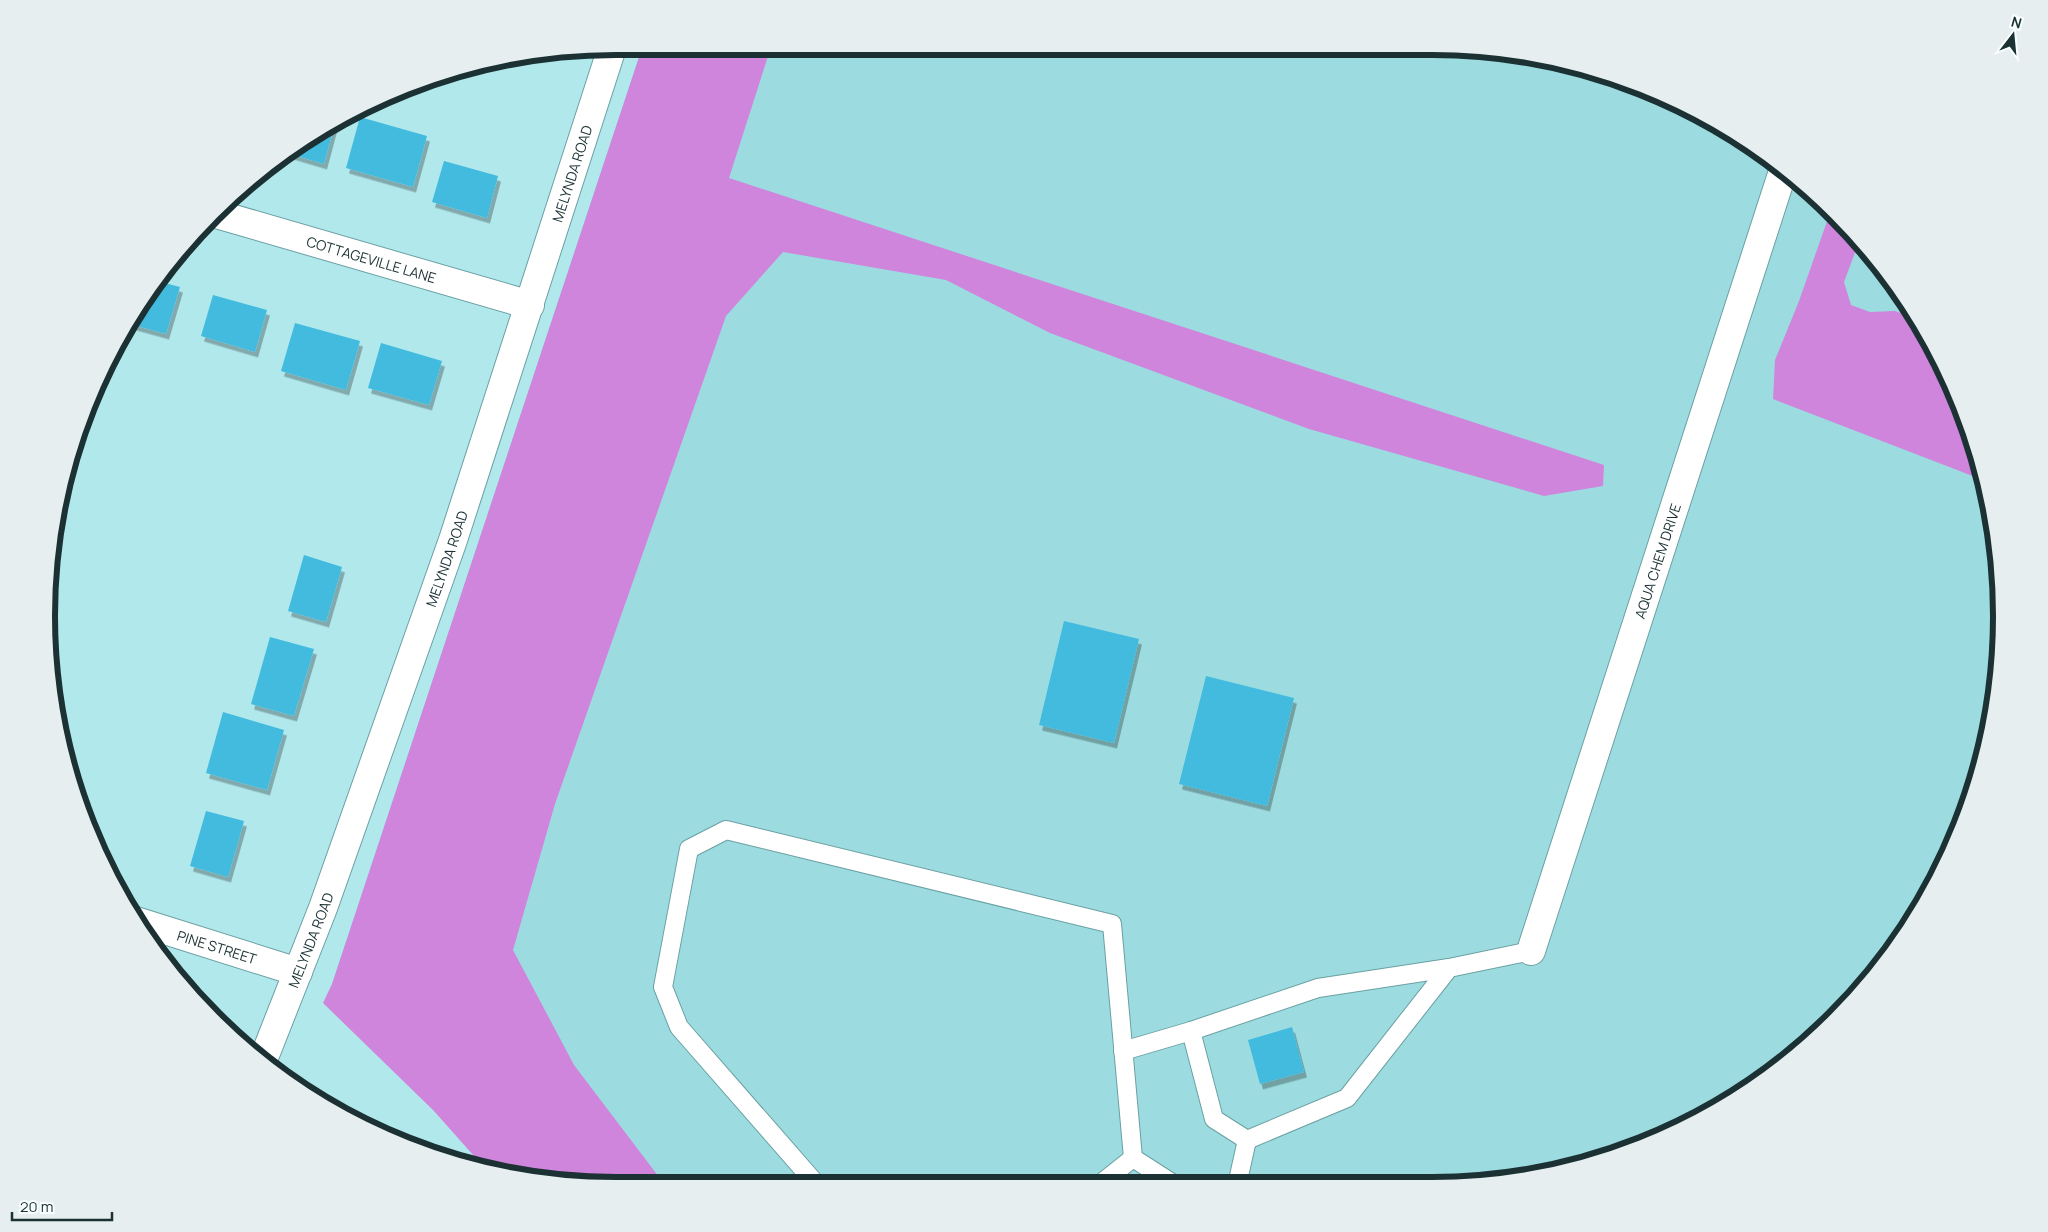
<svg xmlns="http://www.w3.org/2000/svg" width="2048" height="1232" viewBox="0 0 2048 1232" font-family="Manrope,sans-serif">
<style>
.built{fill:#9cdce0}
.forest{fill:#cf85dc}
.building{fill:#42bbdf;filter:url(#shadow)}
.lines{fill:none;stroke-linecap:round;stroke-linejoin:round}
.lane-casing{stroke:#6ba0a3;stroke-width:20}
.street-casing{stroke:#6ba0a3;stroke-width:30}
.lane{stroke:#fff;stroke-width:18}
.street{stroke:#fff;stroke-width:28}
.labels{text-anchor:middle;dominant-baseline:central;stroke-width:4.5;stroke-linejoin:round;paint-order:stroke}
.street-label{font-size:14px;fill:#1b3133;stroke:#f9feff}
.rim{fill:none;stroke:#1b3133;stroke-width:6}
</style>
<defs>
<filter id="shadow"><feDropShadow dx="3" dy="5.5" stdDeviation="0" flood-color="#0004"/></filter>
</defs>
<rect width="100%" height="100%" fill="#b1e8ec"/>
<polygon class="built" points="1470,47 1615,77 1749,142 1835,213 1906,300 1958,398 1991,505 2002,616 1991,727 1958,834 1906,933 1808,1044 1717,1110 1615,1156 1470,1185 578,1185 332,984 641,51"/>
<g class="forest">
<polygon points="770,50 729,178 1604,465 1603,486 1544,496 1309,429 1050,333 946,280 783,252 726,316 555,804 513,950 574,1065 665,1185 578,1185 482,1165 433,1110 323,1003 332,984 641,51"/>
<polygon points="1831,210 1859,242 1844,282 1851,305 1870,312 1895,311 1915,318 1958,398 1983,480 1773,399 1775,360 1799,301"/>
</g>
<g class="building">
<polygon points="360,117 427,136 413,187 346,168"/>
<polygon points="335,123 324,164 287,153 294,148"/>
<polygon points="444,161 498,176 487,218 432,202"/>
<polygon points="157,281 180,287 166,334 130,324 142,299"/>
<polygon points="213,295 267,310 255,352 201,336"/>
<polygon points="295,323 360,341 346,390 281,371"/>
<polygon points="381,343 442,361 429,405 368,388"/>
<polygon points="304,555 342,567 326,622 288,611"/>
<polygon points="1064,621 1139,639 1114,743 1039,725"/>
<polygon points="270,637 314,649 294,716 251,704"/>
<polygon points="1206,676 1294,698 1267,806 1179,784"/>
<polygon points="223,712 284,730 267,790 206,773"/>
<polygon points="206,811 244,821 228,877 190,866"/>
<polygon points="1292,1027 1304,1072 1260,1084 1248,1040"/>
</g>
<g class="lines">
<defs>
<g id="lane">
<polyline points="1449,968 1347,1098 1247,1140 1214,1119 1191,1031 1318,988 1449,968 1531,951"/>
<polyline points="1123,1051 1191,1031"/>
<polyline points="817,1185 679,1027 663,987 689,849 726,830 1112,924 1133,1158 1175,1185"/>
<polyline points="1099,1185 1133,1158"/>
<polyline points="1237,1185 1247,1140"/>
</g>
<g id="street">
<path id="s1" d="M213 213 530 305"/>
<path id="s2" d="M136 921 298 972"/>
<path id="s3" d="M1531 951 1783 171"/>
<path id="s4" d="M263 1060 323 908 453 540 611 51"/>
</g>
</defs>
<use href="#lane" class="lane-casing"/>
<use href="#street" class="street-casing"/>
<use href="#lane" class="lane"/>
<use href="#street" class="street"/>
</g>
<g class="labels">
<g class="street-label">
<text stroke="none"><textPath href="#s4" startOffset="939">MELYNDA ROAD</textPath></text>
<text stroke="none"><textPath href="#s1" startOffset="165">COTTAGEVILLE LANE</textPath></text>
<text stroke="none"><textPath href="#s4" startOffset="534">MELYNDA ROAD</textPath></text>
<text stroke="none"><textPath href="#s3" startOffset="410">AQUA CHEM DRIVE</textPath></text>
<text stroke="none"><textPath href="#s4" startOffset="129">MELYNDA ROAD</textPath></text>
<text stroke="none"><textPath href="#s2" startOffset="85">PINE STREET</textPath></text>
</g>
</g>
<path d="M0 0H2048V1232H0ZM616 55H1432A561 561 0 0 1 1993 616V616A561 561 0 0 1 1432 1177H616A561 561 0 0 1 55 616V616A561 561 0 0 1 616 55Z" fill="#e7eeef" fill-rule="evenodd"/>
<path class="rim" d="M616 55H1432A561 561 0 0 1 1993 616V616A561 561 0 0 1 1432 1177H616A561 561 0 0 1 55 616V616A561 561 0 0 1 616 55Z"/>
<g transform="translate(2013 35) rotate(16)" stroke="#f9feff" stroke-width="4" paint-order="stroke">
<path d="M0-4L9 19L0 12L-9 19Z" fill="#1b3133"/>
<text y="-8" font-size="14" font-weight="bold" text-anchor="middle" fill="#1b3133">N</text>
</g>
<path d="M12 1212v8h100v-8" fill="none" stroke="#1b3133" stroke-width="2.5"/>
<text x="20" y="1212" font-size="15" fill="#1b3133" stroke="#f9feff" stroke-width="4" paint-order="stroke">20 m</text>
</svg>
